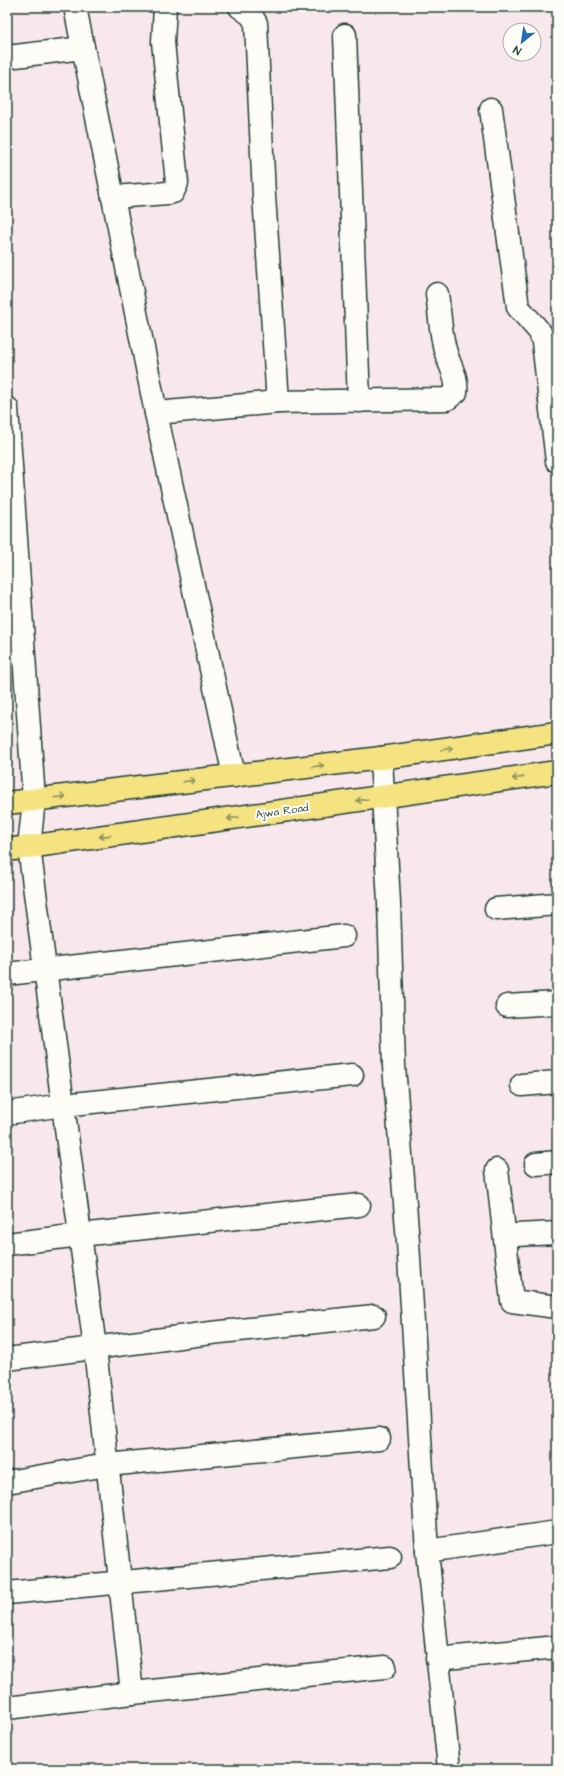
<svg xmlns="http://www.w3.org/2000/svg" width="564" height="1776" viewBox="0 0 564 1776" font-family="'Architects Daughter',sans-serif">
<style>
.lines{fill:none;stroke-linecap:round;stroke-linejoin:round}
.minor-casing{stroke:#1f3d34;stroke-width:25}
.primary-casing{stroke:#1f3d34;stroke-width:25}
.minor{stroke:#fdfcf7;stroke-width:22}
.primary{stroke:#f5e382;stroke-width:22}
.oneway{stroke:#8a905b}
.labels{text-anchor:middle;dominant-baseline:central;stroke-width:4;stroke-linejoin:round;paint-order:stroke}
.street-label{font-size:11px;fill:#1f3d34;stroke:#fdfcf7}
</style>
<rect width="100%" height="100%" fill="#f8e8ee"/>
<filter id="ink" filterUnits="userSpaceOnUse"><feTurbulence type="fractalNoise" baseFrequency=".025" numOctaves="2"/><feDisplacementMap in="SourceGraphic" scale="8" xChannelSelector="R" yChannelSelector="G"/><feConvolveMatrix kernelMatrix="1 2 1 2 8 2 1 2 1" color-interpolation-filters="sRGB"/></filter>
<g filter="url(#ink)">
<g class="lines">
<defs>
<g id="minor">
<polyline points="75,7 156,413 234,776"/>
<polyline points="240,7 251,15 256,23 264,196 278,402"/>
<polyline points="345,35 359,401"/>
<polyline points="7,57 83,48"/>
<polyline points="491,109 518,307 540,332 543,342 557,461"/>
<polyline points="113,197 168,193 173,192 177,183 163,42 165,7"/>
<polyline points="7,408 34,800 29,847 63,1105 7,1113"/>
<path d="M156 413 278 402 447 399 456 392C458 377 450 367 446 353 440 334 440 313 437 294"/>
<polyline points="381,758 389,903 394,1066 408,1242 427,1551 449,1769"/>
<polyline points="496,909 557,904"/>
<polyline points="7,974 344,936"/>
<polyline points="507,1006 557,1003"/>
<polyline points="352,1075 63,1105 95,1348 132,1693 385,1667"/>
<polyline points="522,1085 557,1082"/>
<polyline points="536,1164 557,1162"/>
<polyline points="497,1170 512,1301 557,1307"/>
<polyline points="516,1235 557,1233"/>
<polyline points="7,1244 80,1235 359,1205"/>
<polyline points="7,1359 211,1333 374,1316"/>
<polyline points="7,1482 107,1465 379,1439"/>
<polyline points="427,1551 557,1532"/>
<polyline points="7,1593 390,1557"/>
<polyline points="437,1659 557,1647"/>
<polyline points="7,1708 132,1693"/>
</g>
<g id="primary">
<polyline points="7,803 381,758 557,733"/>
<polyline points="7,850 557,772"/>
</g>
</defs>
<use href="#minor" class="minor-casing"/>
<use href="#primary" class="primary-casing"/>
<use href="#minor" class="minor"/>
<use href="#primary" class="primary"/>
</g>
<defs><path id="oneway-shaft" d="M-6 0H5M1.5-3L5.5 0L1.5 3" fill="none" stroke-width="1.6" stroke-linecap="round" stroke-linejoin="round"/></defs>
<g class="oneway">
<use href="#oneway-shaft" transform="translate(447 749) rotate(-8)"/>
<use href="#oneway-shaft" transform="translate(318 766) rotate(-7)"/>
<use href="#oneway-shaft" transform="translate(518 778) rotate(172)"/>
<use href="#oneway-shaft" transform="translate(189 781) rotate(-7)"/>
<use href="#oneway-shaft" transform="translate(60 797) rotate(-7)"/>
<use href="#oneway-shaft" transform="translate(362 800) rotate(172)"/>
<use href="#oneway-shaft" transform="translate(233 818) rotate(172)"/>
<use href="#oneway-shaft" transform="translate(105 836) rotate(172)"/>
</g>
</g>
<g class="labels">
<g class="street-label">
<text transform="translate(282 811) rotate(-8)">Ajwa Road</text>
</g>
</g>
<rect width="564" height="1776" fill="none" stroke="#fdfcf7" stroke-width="24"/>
<rect x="12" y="12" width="540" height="1752" fill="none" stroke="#1f3d34" stroke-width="1.5" filter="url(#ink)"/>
<g transform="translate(522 42) rotate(210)"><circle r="19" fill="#fdfcf7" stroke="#a4b0a9"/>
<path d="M0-3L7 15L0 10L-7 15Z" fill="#1f6fb2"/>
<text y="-6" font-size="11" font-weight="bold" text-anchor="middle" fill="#1f3d34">N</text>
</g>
</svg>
